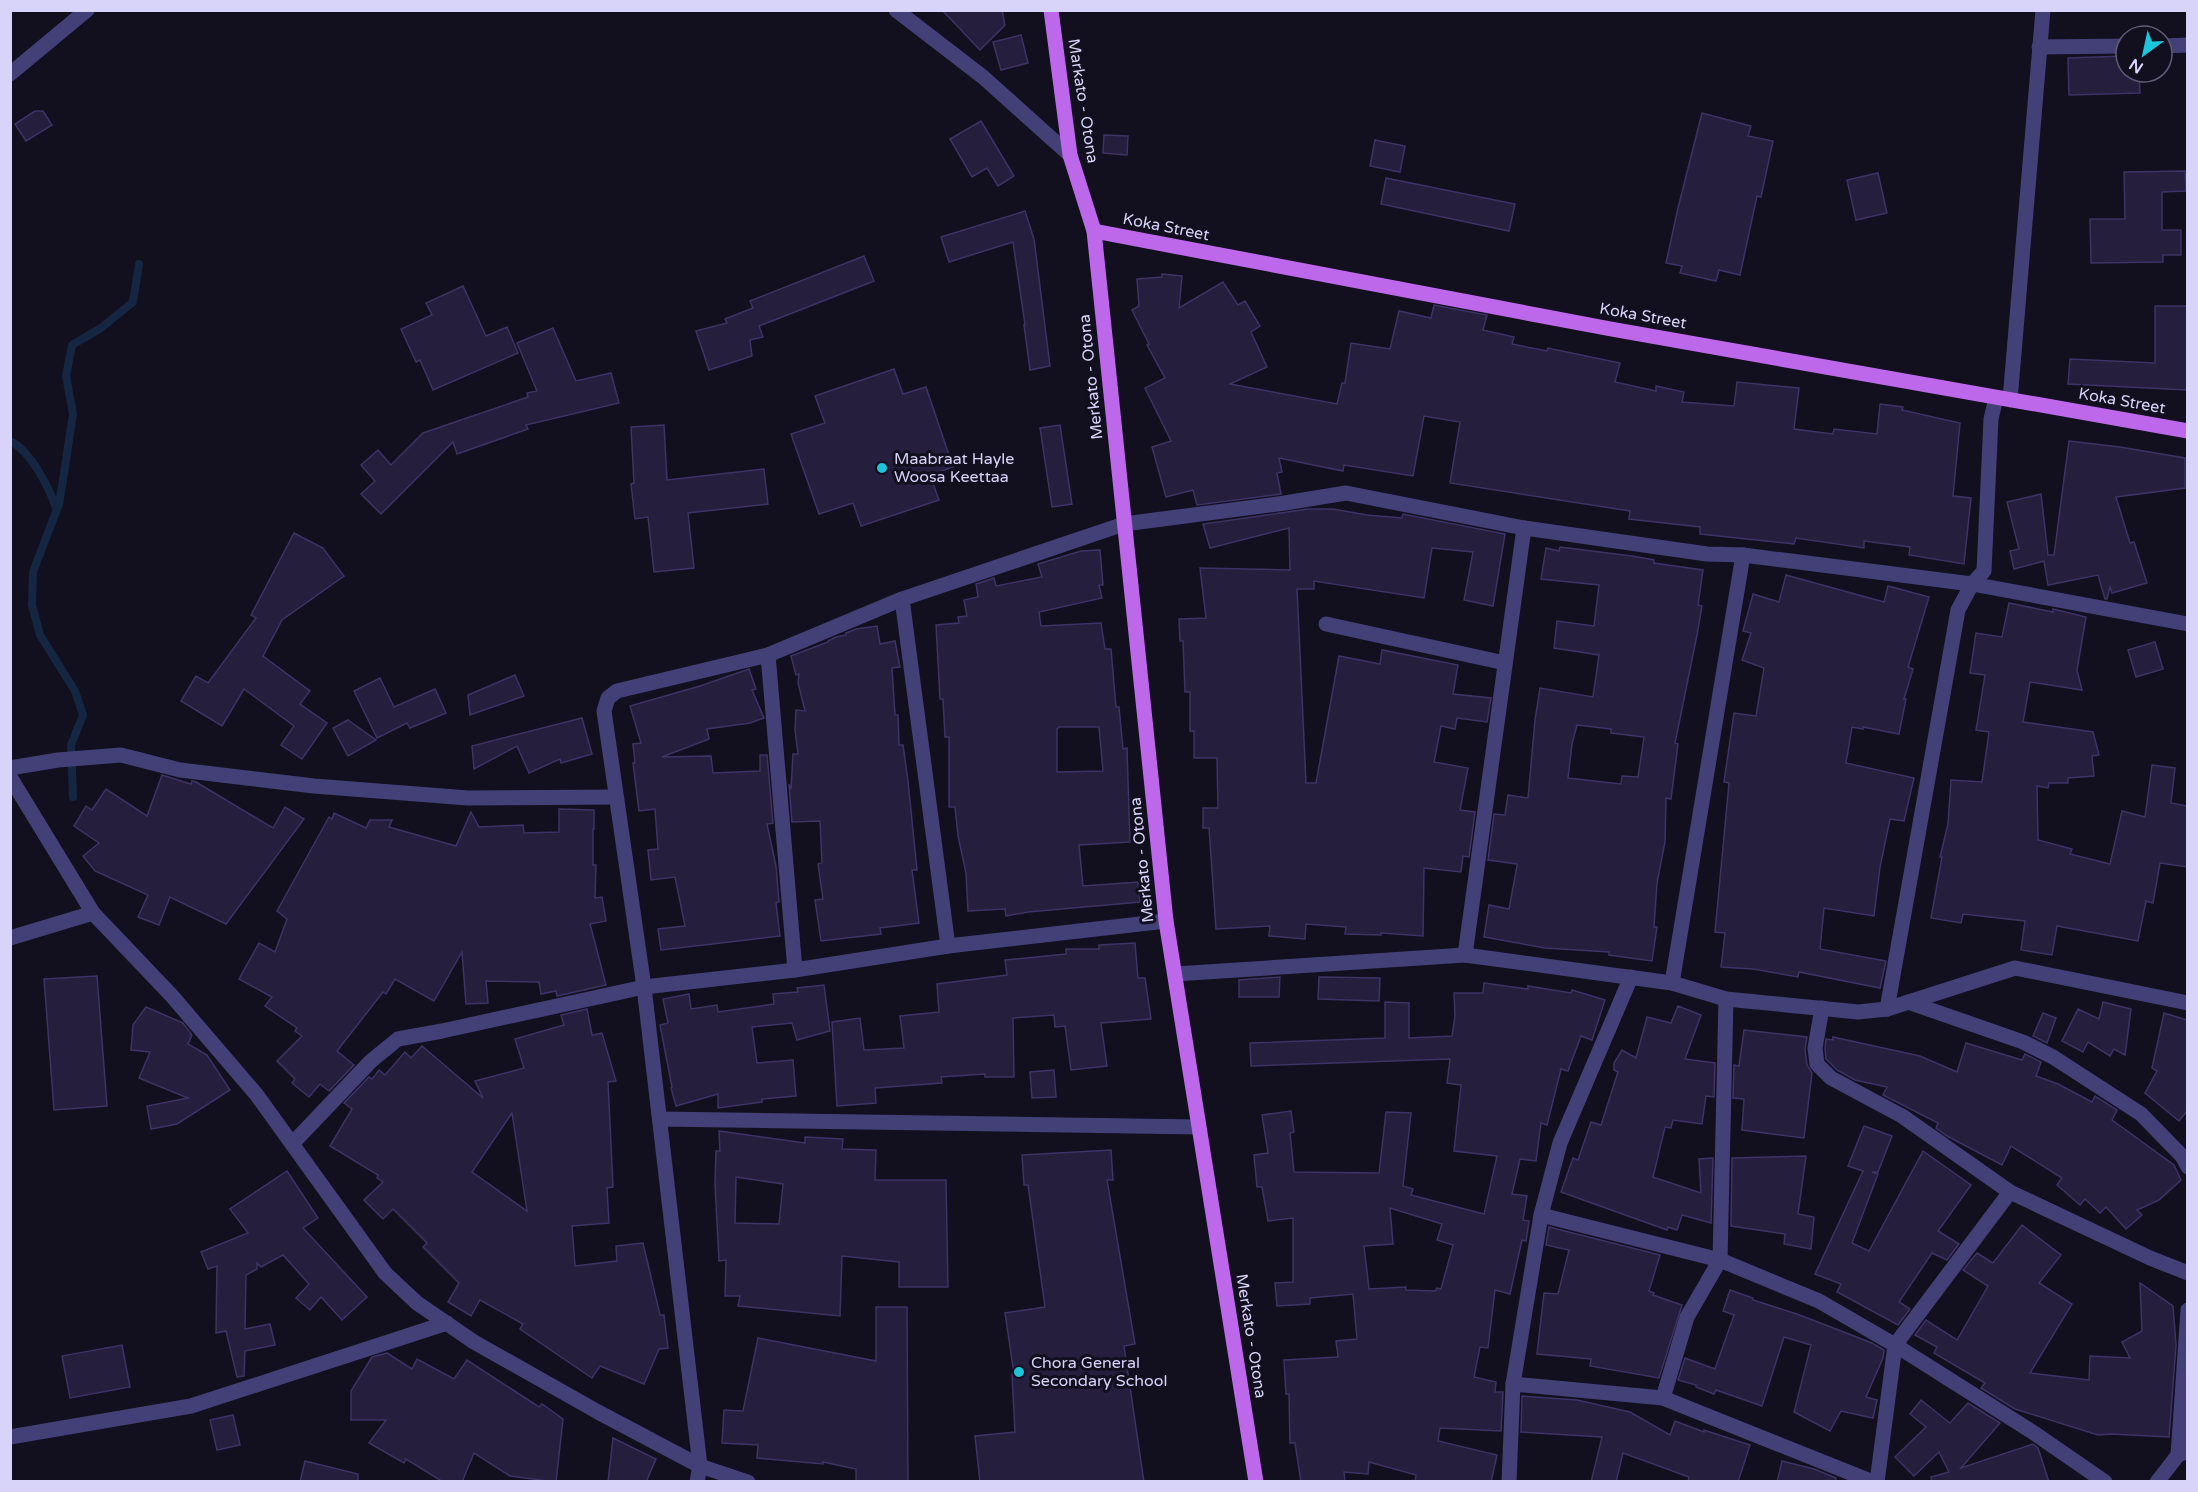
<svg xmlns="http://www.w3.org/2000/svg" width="2198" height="1492" viewBox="0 0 2198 1492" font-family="'Varela Round',sans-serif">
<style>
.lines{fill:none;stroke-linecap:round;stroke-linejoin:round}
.stream{stroke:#152643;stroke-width:8}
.building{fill:#251e3d;stroke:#3e3366;stroke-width:1.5;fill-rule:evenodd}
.minor{stroke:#434078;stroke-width:15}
.major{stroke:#bd68eb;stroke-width:15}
.poi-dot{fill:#1dc4db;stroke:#120f1f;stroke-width:2}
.labels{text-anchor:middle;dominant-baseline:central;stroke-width:6;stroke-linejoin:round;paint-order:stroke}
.street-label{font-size:16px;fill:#d8d3f9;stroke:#120f1f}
.poi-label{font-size:16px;fill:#d8d3f9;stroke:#120f1f;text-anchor:start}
</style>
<rect width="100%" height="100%" fill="#120f1f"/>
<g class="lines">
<g class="stream">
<path d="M10 441C30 450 50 489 56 508"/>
<polyline points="73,797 71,745 83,715 75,691 40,635 32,605 33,572 59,504 63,480 73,414 66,376 72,345 101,328 133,302 139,264"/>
</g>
</g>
<g class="building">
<polygon points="942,10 1002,10 1005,25 980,50"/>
<polygon points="1021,35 1028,63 1001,70 993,42"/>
<polygon points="2126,56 2126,72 2139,72 2140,93 2069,95 2068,58"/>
<polygon points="35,111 43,111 52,125 26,141 15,124"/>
<polygon points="1702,113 1751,126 1748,136 1773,141 1761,197 1757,196 1740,275 1719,270 1716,281 1680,273 1682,266 1666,263 1678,208"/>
<polygon points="981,121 1014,176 998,186 987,168 972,177 950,139"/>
<polygon points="1104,135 1128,136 1127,155 1103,153"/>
<polygon points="1375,140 1405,146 1400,172 1370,166"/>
<polygon points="2185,171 2186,191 2162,192 2162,230 2181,230 2181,255 2163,255 2163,262 2091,263 2090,219 2125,219 2124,172"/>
<polygon points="1878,173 1887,213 1856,220 1847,180"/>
<polygon points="1386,178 1515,204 1509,231 1381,204"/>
<polygon points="1025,211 1034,239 1050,366 1030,370 1024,325 1025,325 1013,242 949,262 941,237"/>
<polygon points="864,256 874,281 759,326 763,337 750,340 752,356 709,370 696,331 727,323 725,319 753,308 750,301"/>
<polygon points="1162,274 1182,276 1179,308 1223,282 1238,305 1245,301 1260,326 1251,332 1267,367 1230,384 1337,404 1342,383 1345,383 1351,343 1390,349 1399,311 1431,318 1434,305 1487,315 1483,330 1514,337 1512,344 1547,351 1548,348 1620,363 1615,382 1656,391 1656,386 1684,392 1682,402 1734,406 1737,382 1799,388 1794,429 1833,434 1834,429 1877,434 1880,404 1903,407 1902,410 1960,423 1953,496 1971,498 1964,564 1909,555 1910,547 1864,541 1864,548 1796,538 1794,544 1700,534 1700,527 1629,519 1630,511 1450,483 1460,422 1424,416 1413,476 1344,465 1343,471 1279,458 1282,472 1277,473 1281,494 1197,505 1193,490 1166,497 1152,447 1171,441 1145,388 1165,378 1147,345 1149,344 1132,310 1139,306 1137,279 1162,277"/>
<polygon points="463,286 486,336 507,327 518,353 433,390 420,360 416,362 401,329 432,315 426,303"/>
<polygon points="2155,306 2187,306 2187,390 2068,384 2070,359 2155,363"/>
<polygon points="553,328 576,381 611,373 619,403 526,425 528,429 457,454 453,442 381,514 361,494 375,481 361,465 378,450 391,465 423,433 528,397 527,393 537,391 517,343"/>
<polygon points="894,369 903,394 926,387 953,467 930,475 939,500 861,526 853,503 819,514 791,434 825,423 815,396"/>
<polygon points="664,425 667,480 764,469 768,504 688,513 694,568 654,572 648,517 635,519 631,484 634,483 631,427"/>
<polygon points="1060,425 1072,504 1052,507 1040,428"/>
<polygon points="2069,441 2120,447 2185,458 2185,488 2116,497 2130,543 2134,542 2147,583 2112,593 2110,587 2107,599 2105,599 2098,575 2048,585 2044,561 2014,569 2010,551 2019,549 2007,502 2041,494 2048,555 2054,555"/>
<polygon points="1308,509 1333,509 1367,515 1402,518 1403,514 1505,534 1493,606 1464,600 1473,552 1432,548 1424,598 1314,581 1314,589 1297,589 1306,783 1316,783 1339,656 1380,664 1382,650 1458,665 1453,694 1491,698 1487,722 1457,718 1455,729 1441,726 1434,762 1468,768 1460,810 1475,812 1469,857 1463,856 1461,872 1424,868 1423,936 1381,933 1381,935 1345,934 1346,927 1306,924 1305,939 1269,936 1270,926 1216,929 1209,828 1203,828 1203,808 1218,808 1217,758 1194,758 1194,731 1190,731 1190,692 1185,692 1183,641 1180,641 1179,619 1206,618 1200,568 1290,570 1289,528 1210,548 1203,524"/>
<polygon points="294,533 323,548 344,576 282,620 263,656 310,691 300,704 327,723 302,759 281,745 294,726 244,689 222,726 181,701 196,676 208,683 256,618 251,615"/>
<path d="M1560 547 1632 556 1654 560V563L1703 570 1698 605 1702 606 1697 635 1675 743 1678 744 1671 799 1666 798 1665 842 1657 883 1654 927H1657L1652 961 1609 955V952L1545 948 1484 937 1489 905 1509 909 1517 866V864L1488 860 1494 814 1505 815 1508 795 1528 798 1535 720 1540 688 1593 697 1599 655 1554 648 1557 621 1594 626 1599 585 1541 579 1546 548 1559 551ZM1577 725 1611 729V733L1644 737 1638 777 1622 776 1621 784 1568 778 1572 744Z"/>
<path d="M1100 550 1103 585H1099L1102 598 1039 612 1041 626 1101 623 1105 649H1111L1116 707H1119L1123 749 1127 748 1130 842 1079 845 1083 886 1138 882 1140 902 1028 912 1006 916 1005 909 968 911 966 873 958 836 955 807H949V737H945L943 699H940L936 625 959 623 958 617 967 616 964 600 978 597 976 584 994 578 996 586 1042 577 1038 564 1081 551ZM1059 727H1099L1103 771 1057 772V729Z"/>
<polygon points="1786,575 1884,602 1888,586 1929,597 1908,667 1913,669 1904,699 1906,699 1899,734 1863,727 1863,729 1852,727 1846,763 1914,778 1904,821 1890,819 1880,867 1874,916 1824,908 1820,949 1886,961 1880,988 1799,972 1798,977 1753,969 1721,967 1725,933 1715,932 1729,783 1724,782 1734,713 1756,716 1764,668 1742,660 1751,633 1743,631 1753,594 1779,602"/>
<polygon points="2009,603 2053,612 2053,609 2086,617 2077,670 2082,690 2030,682 2023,722 2093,732 2099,755 2092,756 2094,776 2068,778 2068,783 2049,783 2048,788 2037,786 2038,840 2072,849 2070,854 2110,864 2122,811 2145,817 2152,765 2175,768 2171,803 2187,806 2187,867 2160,863 2153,903 2146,901 2138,941 2057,926 2052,955 2021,950 2025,921 1963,914 1961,923 1931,918 1942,857 1940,857 1948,824 1951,780 1982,782 1989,732 1976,730 1985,675 1970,673 1976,633 2002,637"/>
<polygon points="877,626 880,644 895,641 900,667 892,668 895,715 898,715 899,745 903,745 908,781 917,870 912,870 919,923 880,928 881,934 821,941 815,900 823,899 818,864 822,863 820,821 792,822 789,784 791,789 793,754 798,754 795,730 796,710 805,711 798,683 799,674 796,675 791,656 828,642 828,641 836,637 846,635 846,633 856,629"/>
<polygon points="2155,642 2163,669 2136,677 2128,650"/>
<polygon points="749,669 756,689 752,690 764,718 750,723 707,729 709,739 662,757 711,756 713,773 760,771 760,755 767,755 773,823 767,824 776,866 779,902 776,903 780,936 661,950 658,929 685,926 675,877 651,880 648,850 658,849 655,809 639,811 633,763 635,763 633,744 641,743 630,706 700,686"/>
<polygon points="515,675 524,696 470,715 468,695"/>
<polygon points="380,678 394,707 435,689 446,713 410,728 407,723 377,738 354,691"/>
<polygon points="582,718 592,754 561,763 560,759 529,773 517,746 474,769 472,746"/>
<polygon points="348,720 376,740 348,756 333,728"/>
<polygon points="162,775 191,784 192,781 196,782 273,828 285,807 304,819 226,924 170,897 159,925 138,917 148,895 95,871 83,856 99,843 74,826 86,806 92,810 106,789 147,816"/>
<polygon points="559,809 594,810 594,829 593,829 593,865 596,865 595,898 602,897 606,921 590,924 606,985 557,996 556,991 541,994 539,982 486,981 488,1003 466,1004 462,952 434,1001 395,979 386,994 383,992 337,1051 354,1065 329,1091 320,1084 309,1097 292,1083 295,1079 277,1061 302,1036 295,1031 297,1028 265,1006 272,997 239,979 259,943 275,952 287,919 277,911 329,817 332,819 334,813 366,828 370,820 392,820 389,827 456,846 471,812 479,827 523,825 524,833 559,832"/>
<polygon points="1135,943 1138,978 1145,978 1151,1019 1101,1023 1107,1066 1071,1070 1065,1026 1055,1027 1054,1015 1013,1018 1014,1077 985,1077 985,1074 941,1077 942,1083 875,1088 876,1103 837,1106 832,1022 860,1018 864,1050 904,1048 900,1016 939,1012 937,984 1007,975 1005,960 1066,954 1066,949 1099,949 1099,945"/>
<polygon points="97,976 107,1106 54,1110 44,979"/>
<polygon points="1280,977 1279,997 1239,997 1239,980"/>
<polygon points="1319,977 1380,978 1379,1001 1318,999"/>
<path d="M1484 983 1528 989V986L1571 993 1572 990 1605 1000 1592 1040 1581 1036 1568 1071 1561 1069 1547 1125 1541 1123 1536 1161 1520 1159 1512 1194 1527 1196 1523 1220 1529 1221 1526 1241 1522 1240 1510 1294 1495 1290 1488 1348 1480 1347 1474 1377 1496 1382 1495 1392H1503L1501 1431 1440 1428 1438 1441 1497 1455 1491 1482H1415L1416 1475 1369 1462 1368 1474 1344 1472 1345 1482H1301L1295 1443H1290L1289 1394H1286L1284 1360 1338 1357 1336 1341 1357 1339 1353 1294 1310 1298V1304L1277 1306 1275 1283 1293 1282V1218L1268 1221 1262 1187H1257L1254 1155 1268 1153 1262 1115 1291 1111 1294 1132 1290 1133 1294 1172 1379 1173 1386 1112 1411 1113 1403 1186 1413 1189 1411 1195 1484 1214 1497 1156 1454 1151 1461 1085 1447 1083 1450 1059 1251 1066 1250 1043 1385 1038V1002L1409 1003V1038L1452 1036 1455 1016 1454 993H1483ZM1390 1208 1442 1224 1437 1240 1453 1245 1441 1289 1437 1288 1435 1291 1406 1290V1287L1369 1289 1364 1246 1393 1244Z"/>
<polygon points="824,985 830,1031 797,1040 792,1023 752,1027 757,1063 793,1060 796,1096 762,1099 762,1102 718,1108 718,1094 676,1106 671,1088 672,1087 660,1025 668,1023 663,999 689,994 691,1009 717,1005 718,1012 774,1004 773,994 798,992 797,988"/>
<polygon points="2103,1002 2131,1009 2125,1055 2114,1049 2110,1056 2088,1042 2083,1052 2062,1041 2078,1009 2099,1019"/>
<polygon points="1678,1006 1701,1015 1685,1059 1715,1063 1714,1097 1706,1096 1702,1124 1673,1120 1671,1128 1665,1127 1653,1177 1701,1193 1699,1159 1713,1158 1711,1223 1682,1215 1677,1230 1668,1227 1667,1230 1561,1192 1573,1158 1578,1160 1591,1122 1601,1125 1618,1072 1614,1070 1614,1063 1622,1050 1636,1058 1647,1017 1671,1023"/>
<polygon points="146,1007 183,1023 192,1035 188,1044 207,1055 230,1090 177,1124 151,1129 147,1106 188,1098 139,1078 150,1052 131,1050 133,1025"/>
<path d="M587 1009 592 1035 602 1033 616 1081 608 1082 613 1187 607 1188 609 1223 572 1226 575 1266 617 1261 616 1246 643 1243 660 1315H664L668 1348 659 1349 644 1384 600 1366 592 1378 520 1329 523 1324 480 1300 471 1316 448 1302 459 1283 423 1247 427 1243 393 1209 383 1219 364 1200 383 1182 377 1178 378 1175 330 1146 352 1109 344 1103 369 1077 372 1079 379 1070 385 1075 405 1052 411 1058 422 1046 483 1098 475 1081 524 1068 515 1039 564 1025 561 1015ZM512 1113 527 1211 472 1172Z"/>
<polygon points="2043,1013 2056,1018 2047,1043 2033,1036"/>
<polygon points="2164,1013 2187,1020 2187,1111 2179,1121 2145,1093 2157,1071 2152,1068"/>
<polygon points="1744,1030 1807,1037 1805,1049 1807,1065 1812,1073 1804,1138 1742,1130 1744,1099 1733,1098 1734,1065 1739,1066"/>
<polygon points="1833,1037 1920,1056 1957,1072 1966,1043 2022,1060 2025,1054 2041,1062 2036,1076 2058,1084 2092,1102 2095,1096 2117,1110 2112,1120 2174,1165 2181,1180 2159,1200 2137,1210 2142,1215 2126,1229 2106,1207 2100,1213 2085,1199 2080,1205 2057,1185 2062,1178 2011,1146 2002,1165 1947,1136 1936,1128 1938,1123 1883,1095 1887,1087 1855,1080 1837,1070 1826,1059 1825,1048 1826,1039 1833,1040"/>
<polygon points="1054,1070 1056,1097 1032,1098 1030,1072"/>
<polygon points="1864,1126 1892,1136 1878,1172 1872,1172 1878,1174 1852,1243 1869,1251 1923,1151 1971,1185 1938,1231 1959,1244 1947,1260 1932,1253 1899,1302 1910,1309 1898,1325 1837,1292 1841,1284 1815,1274 1863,1171 1848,1166"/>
<path d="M719 1131 805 1143V1137L843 1139 842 1149 876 1150 875 1180H946L948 1287H899V1262L842 1256 840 1316 738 1306 740 1296H725L726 1260 719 1261 715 1184 716 1151H720ZM736 1177 783 1184 779 1224 735 1223Z"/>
<polygon points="1111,1150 1113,1180 1107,1180 1135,1344 1124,1346 1144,1482 980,1482 975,1436 1015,1432 1012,1374 1014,1374 1005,1313 1045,1307 1028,1185 1024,1185 1022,1155"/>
<polygon points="1806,1156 1798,1214 1814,1217 1811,1249 1784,1244 1785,1234 1731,1226 1732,1158"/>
<polygon points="287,1171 318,1218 303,1228 367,1297 342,1320 321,1297 310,1310 296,1298 309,1284 283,1255 261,1267 257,1263 257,1269 246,1275 245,1329 270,1324 275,1345 245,1351 244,1376 237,1377 226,1331 216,1333 217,1266 208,1269 201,1252 248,1233 230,1209"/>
<polygon points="2022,1225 2061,1255 2039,1283 2072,1304 2030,1373 2089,1380 2090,1356 2130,1358 2122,1342 2142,1331 2140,1283 2173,1306 2176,1345 2169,1437 2111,1434 2098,1435 2015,1409 1981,1388 1985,1383 1934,1353 1937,1347 1915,1335 1926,1320 1957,1340 1988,1286 1963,1270 1977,1253 1993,1263"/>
<polygon points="1549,1227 1660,1255 1649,1291 1654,1293 1653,1295 1682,1305 1659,1378 1590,1366 1591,1359 1537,1354 1544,1293 1558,1294 1569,1250 1546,1245"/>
<polygon points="1730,1290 1753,1298 1753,1300 1797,1314 1872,1343 1884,1350 1883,1358 1866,1397 1877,1400 1873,1418 1841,1411 1830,1431 1794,1412 1811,1345 1784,1337 1762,1406 1716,1390 1714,1394 1696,1387 1696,1385 1678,1380 1685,1358 1715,1369 1734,1315 1723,1311"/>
<polygon points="876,1307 907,1307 908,1482 856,1482 856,1469 823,1462 823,1464 757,1458 758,1445 722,1443 724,1410 743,1411 758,1338 876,1361"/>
<polygon points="122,1345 130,1387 70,1398 62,1356"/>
<polygon points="387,1353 412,1369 417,1359 454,1379 467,1360 539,1407 542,1404 563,1419 556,1482 510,1476 474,1453 462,1482 443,1482 406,1459 404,1463 369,1443 386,1420 351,1420 351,1391 372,1357"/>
<polygon points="1522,1396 1577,1400 1630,1412 1670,1435 1675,1421 1704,1432 1704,1430 1750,1445 1738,1482 1688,1482 1689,1477 1623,1453 1616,1482 1591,1482 1602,1437 1521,1432"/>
<polygon points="1921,1400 1950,1423 1968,1403 2000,1423 1961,1468 2033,1444 2038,1448 2049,1482 1932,1482 1931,1477 1949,1472 1939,1452 1914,1476 1895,1457 1926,1427 1910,1414"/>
<polygon points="233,1415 240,1445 217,1450 210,1420"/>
<polygon points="613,1438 656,1459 646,1482 608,1482"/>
<polygon points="305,1461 358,1474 358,1482 300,1482"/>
<polygon points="1782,1461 1814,1469 1836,1478 1835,1482 1777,1482"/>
</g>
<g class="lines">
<g class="minor">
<polyline points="896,10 983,77 1070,155"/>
<polyline points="2162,46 2188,45"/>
<polyline points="2039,47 2126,46"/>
<polyline points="10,74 87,10"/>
<polyline points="2010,400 2043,10"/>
<polyline points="902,599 948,946"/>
<polyline points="1326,624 1505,663"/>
<polyline points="768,655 795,970"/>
<polyline points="10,768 58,760 121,755 180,770 314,786 468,798 616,797"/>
<polyline points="10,777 93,913 172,996 256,1094 385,1273 417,1303 474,1342 598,1412 700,1466 748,1482"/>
<polyline points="10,938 93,913"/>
<polyline points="1465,955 1524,528"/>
<polyline points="1175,974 1465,955 1672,983 1726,999 1858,1012 1887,1009 2015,968 2188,1003"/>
<polyline points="1672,983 1743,555"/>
<polyline points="1908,1002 2023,1042 2053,1057 2141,1114 2182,1156 2188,1167"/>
<polyline points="1822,1008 1815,1048 1817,1064 1831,1078 1902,1116 2010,1192 2150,1258 2188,1273"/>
<polyline points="1887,1009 1958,610 1972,584 1984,571 1991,419 1996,398"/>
<polyline points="660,1119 1199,1127"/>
<polyline points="292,1144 371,1061 398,1039 442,1031 644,987 795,970 948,946 1166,921"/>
<polyline points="1541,1215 1720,1260 1819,1301 1895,1345 2034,1433 2105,1482"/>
<polyline points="1513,1384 1663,1398 1873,1482"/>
<polyline points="1663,1398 1687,1317 1720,1260 1726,999"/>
<polyline points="10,1437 191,1406 447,1323"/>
<polyline points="2178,1455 2188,1310"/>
<polyline points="697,1482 700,1466 644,987 604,711 608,698 617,691 768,655 902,599 1124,524 1285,503 1346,493 1524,528 1707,554 1743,555 1972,584 2188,624"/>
<polyline points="1509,1482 1513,1384 1541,1215 1560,1143 1631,977"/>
<polyline points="1877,1482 1895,1345 2010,1192"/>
<polyline points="2157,1482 2178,1455 2188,1451"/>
</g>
<g class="major">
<polyline points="1051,10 1070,155 1094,231 1166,921 1256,1482"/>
<polyline points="1094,231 1611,329 2188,431"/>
</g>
</g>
<g class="poi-dot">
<circle cx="882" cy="468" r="6"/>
<circle cx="1019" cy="1372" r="6"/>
</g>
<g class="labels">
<g class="street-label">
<text transform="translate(1083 101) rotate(81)">Markato - Otona</text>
<text transform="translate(1166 227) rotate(11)">Koka Street</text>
<text transform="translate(1643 316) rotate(10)">Koka Street</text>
<text transform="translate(1091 377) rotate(-96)">Merkato - Otona</text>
<text transform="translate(2122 401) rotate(10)">Koka Street</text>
<text transform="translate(1142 860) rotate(-96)">Merkato - Otona</text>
<text transform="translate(1251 1336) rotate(81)">Merkato - Otona</text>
</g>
<g class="poi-label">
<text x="894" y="459">Maabraat Hayle<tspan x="894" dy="18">Woosa Keettaa</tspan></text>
<text x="1031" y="1363">Chora General<tspan x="1031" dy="18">Secondary School</tspan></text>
</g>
</g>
<rect width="2198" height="1492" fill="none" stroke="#d8d3f9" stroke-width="24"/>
<g transform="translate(2144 54) rotate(213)"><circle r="28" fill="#120f1f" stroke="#615d76" stroke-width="1.5"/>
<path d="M0-4.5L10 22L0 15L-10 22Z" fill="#1dc4db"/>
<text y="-9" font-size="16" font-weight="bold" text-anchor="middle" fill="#d8d3f9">N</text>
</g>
</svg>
